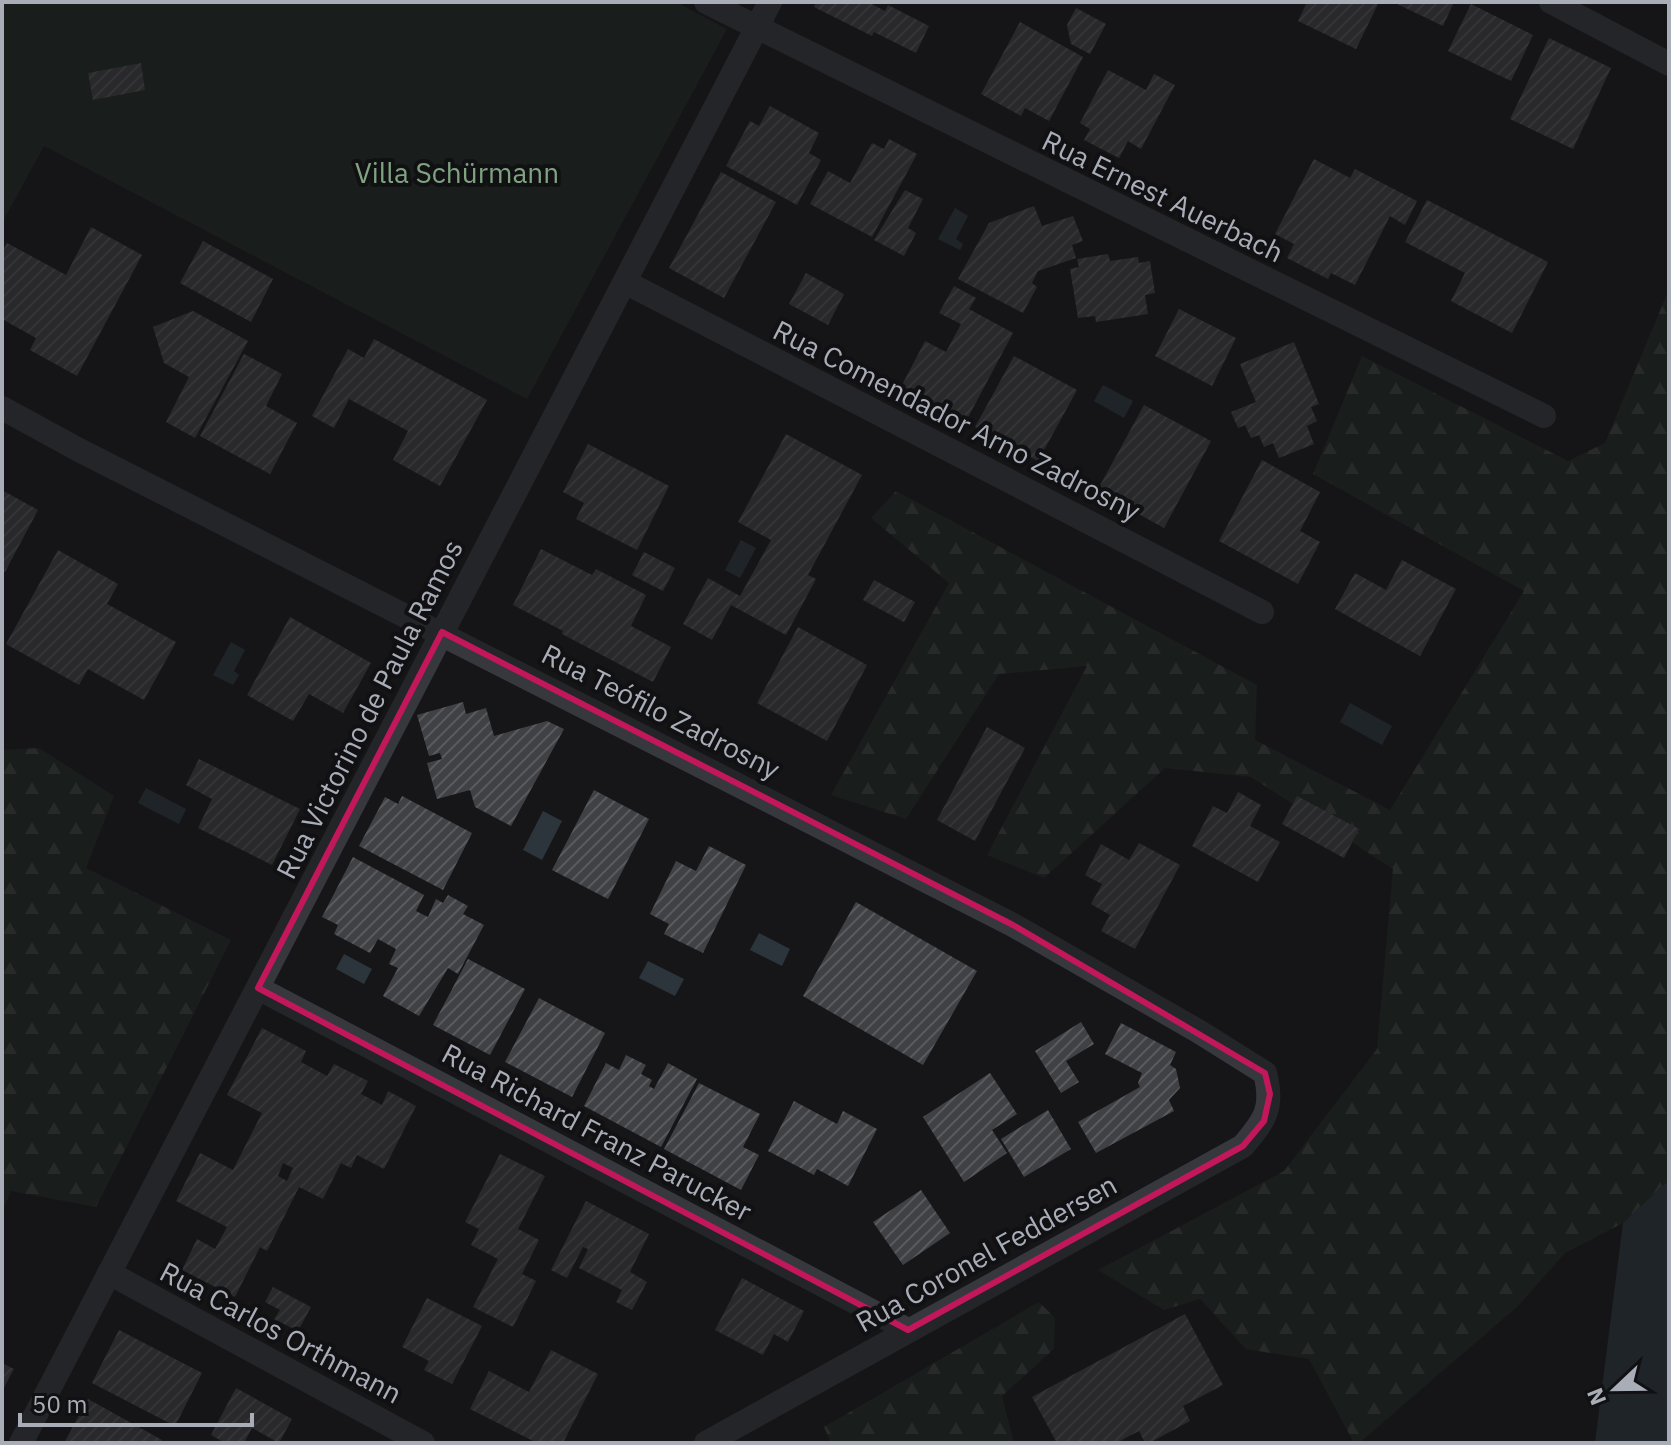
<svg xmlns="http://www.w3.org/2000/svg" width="1671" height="1445" viewBox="0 0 1671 1445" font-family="'IBM Plex Sans',sans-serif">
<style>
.forest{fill:url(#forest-firs)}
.green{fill:#1e261f}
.water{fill:#2c353c}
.building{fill:url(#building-hatch);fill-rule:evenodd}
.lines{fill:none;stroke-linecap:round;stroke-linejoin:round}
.street{stroke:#37383d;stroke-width:24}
.marked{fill:none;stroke:#c2185b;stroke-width:6;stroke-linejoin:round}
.labels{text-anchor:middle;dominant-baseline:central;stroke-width:8;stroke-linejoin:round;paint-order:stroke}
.park-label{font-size:28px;fill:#7fa381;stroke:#111113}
.street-label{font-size:28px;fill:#a8adb8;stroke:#111113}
</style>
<defs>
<pattern id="forest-firs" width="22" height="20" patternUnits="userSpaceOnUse" patternTransform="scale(2)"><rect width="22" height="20" fill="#1e261f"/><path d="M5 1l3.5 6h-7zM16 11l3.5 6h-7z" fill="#3c433d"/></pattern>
<pattern id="building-hatch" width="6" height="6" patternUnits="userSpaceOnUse" patternTransform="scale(2)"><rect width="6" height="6" fill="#404145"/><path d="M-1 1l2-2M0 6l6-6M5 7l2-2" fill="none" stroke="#595a5e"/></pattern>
</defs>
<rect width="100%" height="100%" fill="#161618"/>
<g class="forest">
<polygon points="1669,289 1669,1180 1623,1223 1565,1253 1518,1306 1359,1443 1354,1443 1309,1359 1246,1349 1200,1299 1164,1310 1098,1270 1284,1171 1377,1049 1393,869 1251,777 1165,768 1044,878 987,855 1087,666 999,674 906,819 831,795 949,583 871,518 896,491 1257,685 1255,740 1390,810 1524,591 1313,474 1362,356 1568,461 1605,443"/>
<polygon points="39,748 114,796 86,868 231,940 96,1207 11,1191 2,1212 2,750"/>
<polygon points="1039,1302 1055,1318 1054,1349 1002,1396 1014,1443 831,1443 824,1427"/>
</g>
<polygon class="green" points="2,2 676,2 727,29 527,399 44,146 2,223"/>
<g class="water">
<polygon points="955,208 968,216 956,239 963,244 960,250 938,239"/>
<polygon points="1103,385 1133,401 1124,418 1094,401"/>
<polygon points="741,540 756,548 740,578 725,570"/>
<polygon points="231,642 245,650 234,671 239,675 233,685 213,675"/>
<polygon points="1350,703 1392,726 1382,745 1340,722"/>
<polygon points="146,788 186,809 179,824 138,803"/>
<polygon points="543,811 562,821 542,860 523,850"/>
<polygon points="759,933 790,949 782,966 750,950"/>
<polygon points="344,954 372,969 364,984 336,969"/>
<polygon points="648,961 684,979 675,996 639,978"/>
<polygon points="1669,1180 1669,1443 1595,1443 1623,1223"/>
</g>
<g class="building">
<polygon points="816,2 868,2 885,11 888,5 929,26 916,53 874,32 872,36 814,7"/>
<polygon points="1307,2 1379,2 1356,49 1298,21"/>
<polygon points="1393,2 1454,2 1443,26"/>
<polygon points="1471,4 1533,35 1511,81 1448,51"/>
<polygon points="1076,8 1106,24 1090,54 1071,44 1067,25"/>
<polygon points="1020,22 1083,57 1049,121 1025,108 1021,116 981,94"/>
<polygon points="1549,38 1611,68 1573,149 1510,119"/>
<polygon points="141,63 145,90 93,100 88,73"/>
<polygon points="1108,70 1146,90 1154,74 1175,85 1141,149 1128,141 1119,158 1084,140 1090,129 1080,123"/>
<polygon points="770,106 819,133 809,153 821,160 797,205 726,166 750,121 759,126"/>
<polygon points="889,139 917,154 872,237 810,204 828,171 850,183 872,143 884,149"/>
<polygon points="1314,159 1350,178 1355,169 1417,201 1405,225 1390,216 1355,285 1331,273 1328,279 1287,258 1294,244 1275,234"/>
<polygon points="721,172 776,202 724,298 669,268"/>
<polygon points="905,190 923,199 908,228 916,233 904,256 874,240"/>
<polygon points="1427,200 1548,262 1512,333 1451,301 1465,273 1405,242"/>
<polygon points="1034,206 1042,226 1073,216 1083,241 1072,245 1076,258 1038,271 1032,283 1037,287 1023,313 958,279 989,223"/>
<polygon points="91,227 142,255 77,376 30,350 36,338 2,319 2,252 7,243 66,275"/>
<polygon points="203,241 273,279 251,322 180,283"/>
<polygon points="1108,254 1110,261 1138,257 1139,263 1150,261 1155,293 1145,295 1148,314 1096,322 1095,316 1078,318 1070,269 1079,267 1077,259"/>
<polygon points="806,273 844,294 828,325 789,304"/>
<polygon points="954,286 976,298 969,309 1013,333 965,423 901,387 925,341 946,352 961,324 939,313"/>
<polygon points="1179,309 1236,338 1212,386 1155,356"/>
<polygon points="193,311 248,341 195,438 166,422 189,377 164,363 153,327"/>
<polygon points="374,339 487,400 440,486 393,460 408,431 349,399 334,428 312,416 348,349 364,358"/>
<polygon points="1294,342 1319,404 1311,407 1317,421 1307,426 1314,444 1279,458 1273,443 1264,447 1259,435 1251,438 1245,425 1238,428 1231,412 1256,402 1240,364"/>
<polygon points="244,354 282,374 266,406 297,423 270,474 200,436"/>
<polygon points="1014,356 1077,390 1038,461 975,427"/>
<polygon points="1144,405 1211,441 1164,528 1097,491"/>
<polygon points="786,434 862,475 808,575 816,579 786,635 731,605 712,640 683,624 708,578 740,596 771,540 738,522"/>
<polygon points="588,444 669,486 637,550 576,519 584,503 563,492"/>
<polygon points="1262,460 1320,492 1300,531 1320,542 1298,584 1219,541"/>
<polygon points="2,490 38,510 5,572 2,570"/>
<polygon points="541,549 592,575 596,569 646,595 631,626 671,647 653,682 562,634 563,631 513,605"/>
<polygon points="58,550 118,584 107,604 176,642 144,700 88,669 79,685 6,644"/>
<polygon points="644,552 675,568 663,591 632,575"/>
<polygon points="1402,560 1456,589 1420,656 1335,609 1355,573 1386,590"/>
<polygon points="874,580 915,602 904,622 863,600"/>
<polygon points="290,617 371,663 343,713 309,694 293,721 247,695"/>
<polygon points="798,627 867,665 827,741 757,703"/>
<polygon points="463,702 466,714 486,708 494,736 547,721 564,729 511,826 475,807 470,790 437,799 427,763 442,759 440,753 429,756 417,715"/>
<polygon points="987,727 1025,748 975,841 937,820"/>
<polygon points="199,759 300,809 272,865 198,828 212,799 186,785"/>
<polygon points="594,790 649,819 608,899 552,870"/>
<polygon points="1238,792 1261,805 1250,826 1280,842 1258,882 1192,846 1213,806 1227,813"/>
<polygon points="402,796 472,833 443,890 359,846 385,797 398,804"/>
<polygon points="1297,796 1359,829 1344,858 1282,824"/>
<polygon points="1139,843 1180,865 1135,949 1101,931 1110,915 1091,904 1102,884 1085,875 1101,844 1129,860"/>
<polygon points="709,846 746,865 703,953 664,934 669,924 650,914 676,861 696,871"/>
<polygon points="353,857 424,895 416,911 428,917 436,899 443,903 448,895 468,906 463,914 484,925 458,974 448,968 419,1016 383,996 398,968 389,964 396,949 378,939 370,953 334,934 338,925 322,917"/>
<polygon points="856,902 977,971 923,1065 803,996"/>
<polygon points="468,959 525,989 490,1055 433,1025"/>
<polygon points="539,998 605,1033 572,1097 505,1062"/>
<polygon points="1081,1022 1094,1044 1066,1061 1079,1082 1061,1093 1035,1051"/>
<polygon points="1121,1023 1176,1052 1170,1065 1176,1069 1180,1088 1169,1100 1174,1111 1096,1153 1078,1122 1140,1087 1138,1083 1142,1073 1105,1054"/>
<path d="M262 1028 306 1051 301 1062 327 1076 334 1064 368 1081 361 1094 382 1105 388 1091 416 1106 384 1169 357 1155 351 1168 341 1163 323 1199 299 1187 267 1251 260 1247 235 1297 182 1270 197 1239 215 1249 227 1227 176 1201 200 1153 233 1170 262 1113 227 1095ZM283 1163 293 1168 287 1181 278 1176Z"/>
<polygon points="626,1055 646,1065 641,1074 652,1080 649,1086 654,1089 668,1063 697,1079 661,1147 584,1106 606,1063 619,1070"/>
<polygon points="990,1073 1017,1114 992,1130 1007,1153 964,1182 923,1117"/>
<polygon points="699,1083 760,1114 743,1147 759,1155 741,1190 664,1149"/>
<polygon points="794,1101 837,1124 843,1111 877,1129 848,1186 817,1169 814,1175 768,1151"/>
<polygon points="1048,1110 1071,1149 1024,1177 1001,1139"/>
<polygon points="500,1154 545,1176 518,1229 539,1240 522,1274 536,1281 513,1327 473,1307 498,1259 471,1245 479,1229 465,1222"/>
<polygon points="921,1190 950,1233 903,1265 873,1222"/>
<polygon points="586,1201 649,1234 630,1272 647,1282 632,1310 616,1302 622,1290 579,1268 588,1249 583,1247 567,1278 551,1270"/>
<polygon points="742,1278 804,1311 788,1342 774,1334 763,1355 715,1330"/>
<polygon points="273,1287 311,1307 298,1331 274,1319 280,1310 265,1302"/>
<polygon points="427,1298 482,1326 452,1384 424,1370 429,1361 402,1347"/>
<polygon points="1185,1314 1223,1385 1183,1406 1190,1421 1149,1443 1145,1443 1139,1431 1116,1443 1057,1443 1032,1397"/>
<polygon points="119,1330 202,1373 175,1426 92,1383"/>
<polygon points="551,1350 598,1374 563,1443 537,1443 470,1409 489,1371 529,1392"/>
<polygon points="2,1363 14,1369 2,1391"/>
<polygon points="236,1388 292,1419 279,1443 252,1428 244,1443 225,1443 211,1435"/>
<polygon points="88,1399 162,1440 161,1443 64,1443"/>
</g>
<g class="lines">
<g class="street">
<polyline points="706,2 1544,416"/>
<polyline points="1551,2 1669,64"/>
<polyline points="625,282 1262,612"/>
<path d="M2 408 79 450 1013 925 1198 1031 1265 1073C1274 1108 1265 1120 1243 1146L706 1443"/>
<polyline points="258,988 908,1330"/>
<polyline points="109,1273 423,1443"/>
<polyline points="21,1443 770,2"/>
</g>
</g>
<path d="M0 0H1671V1445H0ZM442 632 1013 925 1265 1073 1270 1094 1264 1121 1243 1146 908 1330 258 988Z" fill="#161618" fill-opacity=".55" fill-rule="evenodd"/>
<path class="marked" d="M442 632 1013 925 1265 1073 1270 1094 1264 1121 1243 1146 908 1330 258 988Z"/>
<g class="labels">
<g class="park-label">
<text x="457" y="172">Villa Schürmann</text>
</g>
<g class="street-label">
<text transform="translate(1163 196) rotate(26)">Rua Ernest Auerbach</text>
<text transform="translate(957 420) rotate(27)">Rua Comendador Arno Zadrosny</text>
<text transform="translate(369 709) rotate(-63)">Rua Victorino de Paula Ramos</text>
<text transform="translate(661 711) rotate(27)">Rua Teófilo Zadrosny</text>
<text transform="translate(597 1132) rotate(28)">Rua Richard Franz Parucker</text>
<text transform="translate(986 1253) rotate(-29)">Rua Coronel Feddersen</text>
<text transform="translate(281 1332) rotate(28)">Rua Carlos Orthmann</text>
</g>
</g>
<rect width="1671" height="1445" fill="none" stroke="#a8adb8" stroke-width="8"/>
<g transform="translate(1615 1389) rotate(248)" stroke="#111113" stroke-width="6" paint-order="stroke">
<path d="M0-6L14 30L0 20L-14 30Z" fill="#a8adb8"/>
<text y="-12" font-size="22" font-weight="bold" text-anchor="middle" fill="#a8adb8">N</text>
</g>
<path d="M20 1413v12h232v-12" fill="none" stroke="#a8adb8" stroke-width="4"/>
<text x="32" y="1413" font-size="24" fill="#a8adb8" stroke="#111113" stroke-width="6" paint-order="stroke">50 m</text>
</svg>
